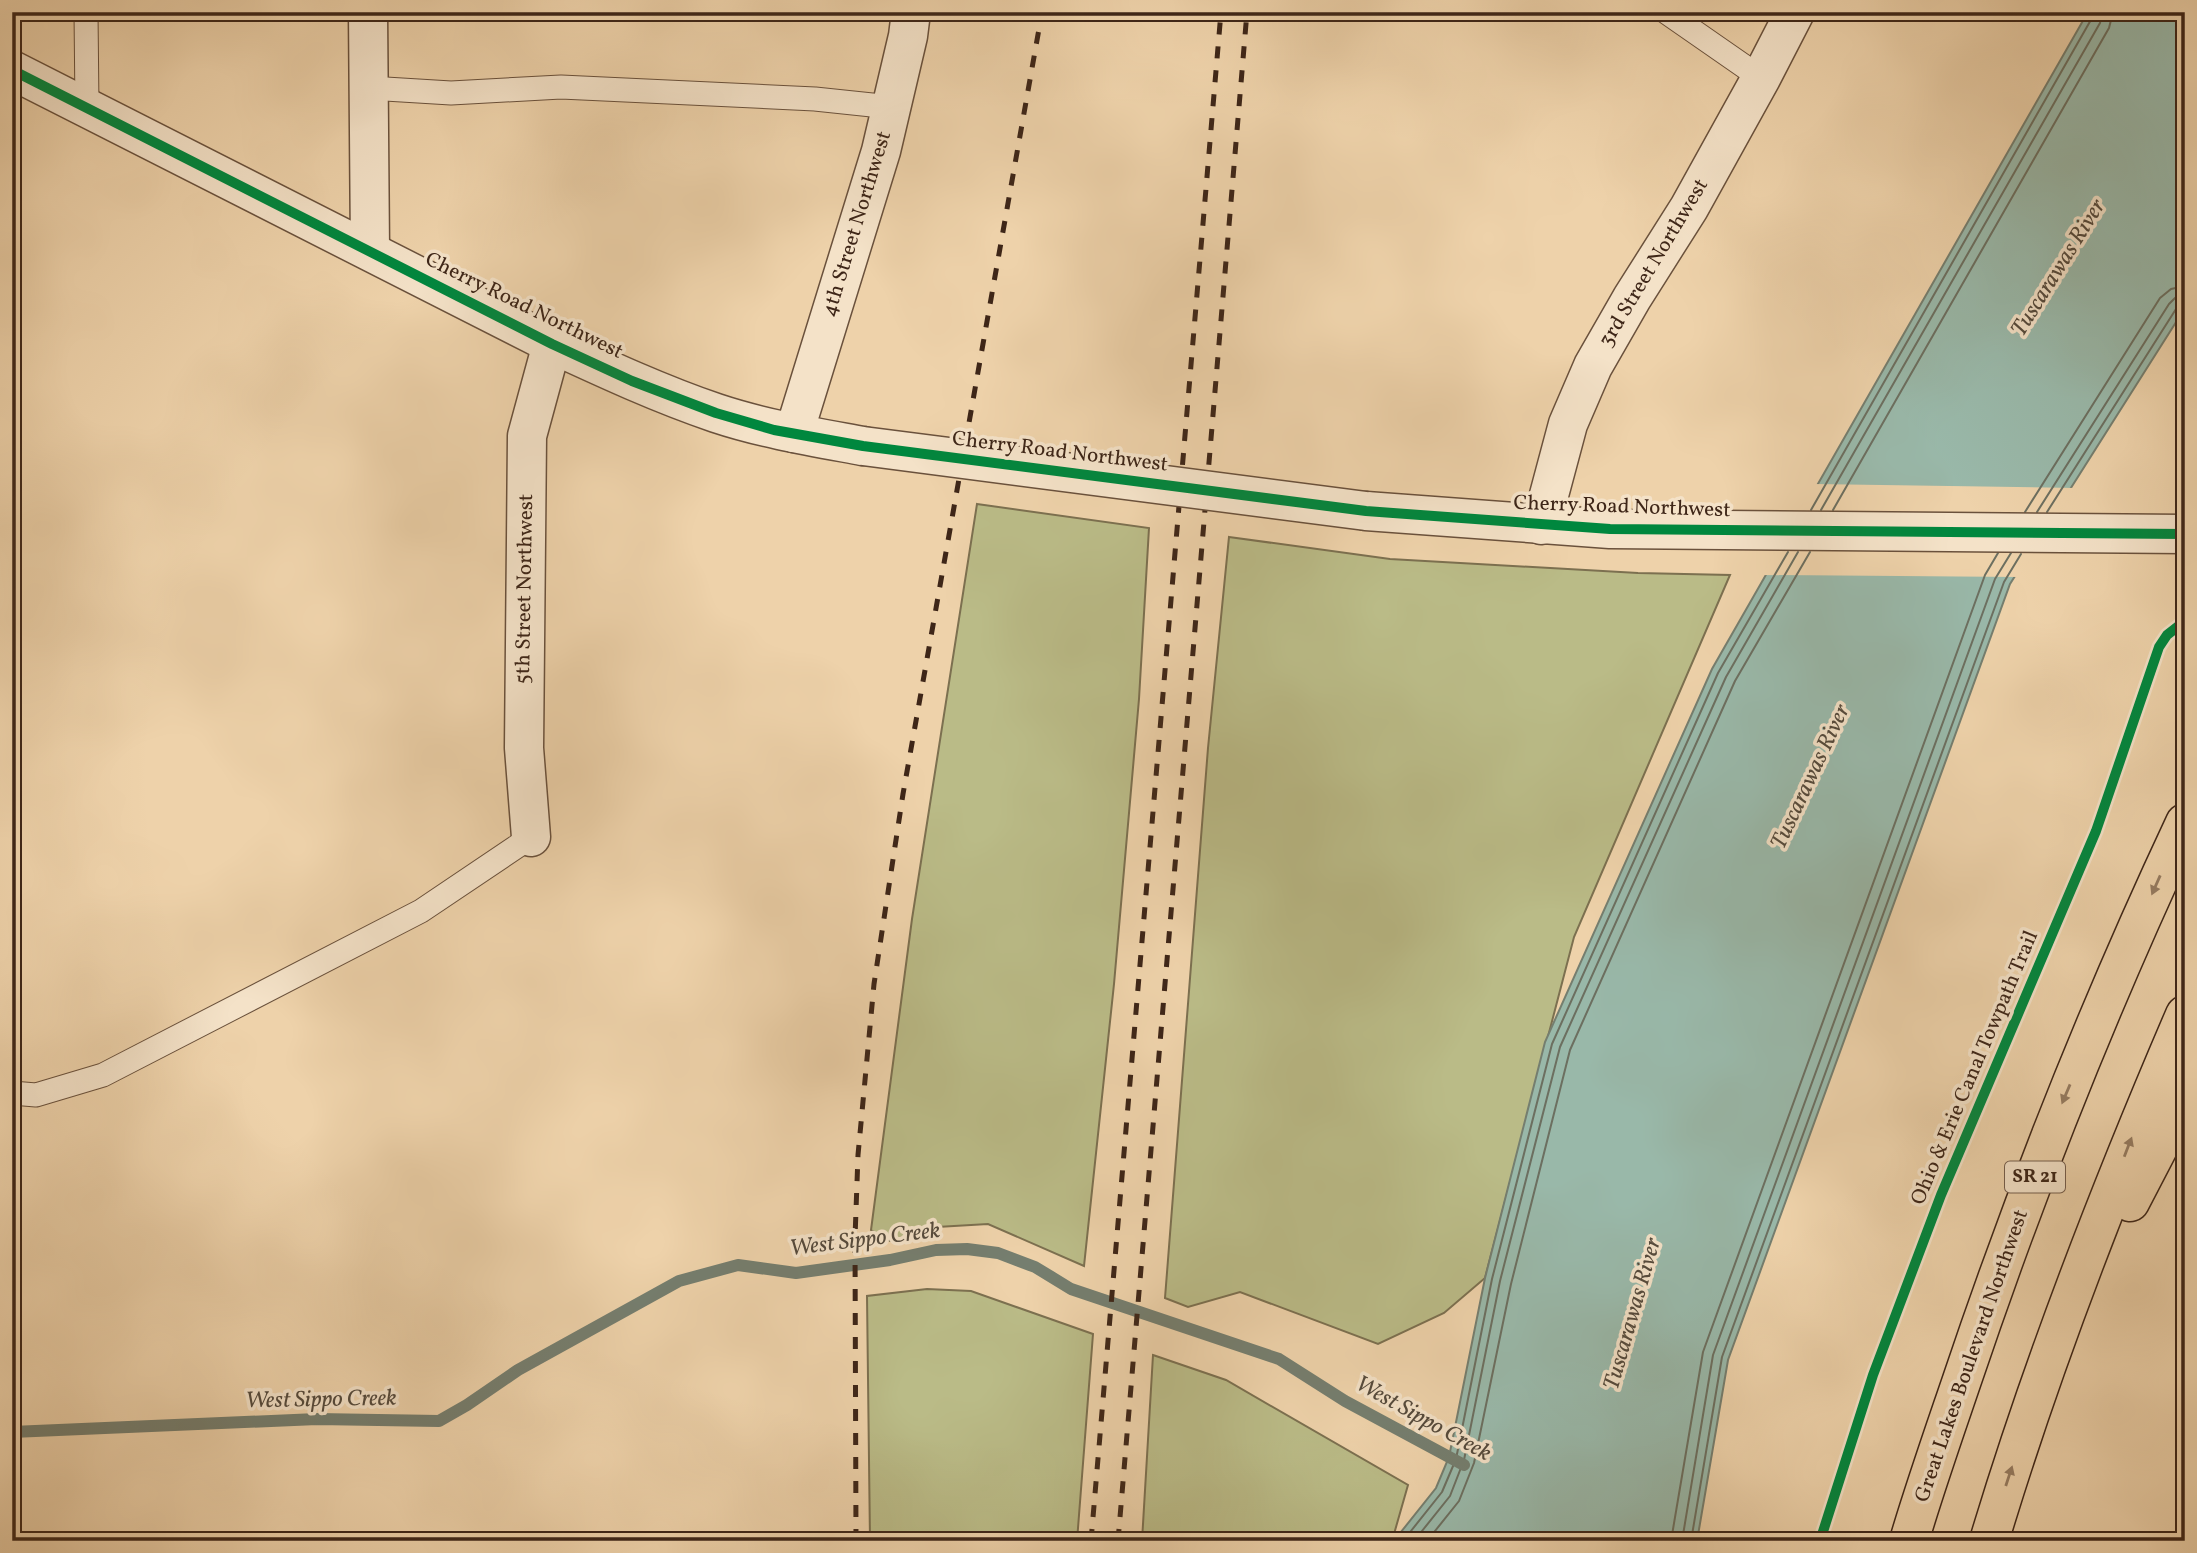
<svg xmlns="http://www.w3.org/2000/svg" width="2197" height="1553" viewBox="0 0 2197 1553" font-family="Vollkorn,serif">
<style>
.green{fill:#babb87;stroke:#7c7050;stroke-width:2}
.water{fill:#99b8a9;stroke:#757e6f;stroke-width:2}
.pier{fill:#eed2aa}
.lines{fill:none;stroke-linecap:round;stroke-linejoin:round}
.shore{stroke:#6c6f60;stroke-width:2}
.stream{stroke:#757e6f;stroke-width:12}
.service-casing{stroke:#6a513c;stroke-width:25}
.minor-casing{stroke:#6a513c;stroke-width:41}
.tertiary-casing{stroke:#6a513c;stroke-width:41}
.trunk-casing{stroke:#3e2618;stroke-width:41}
.service{stroke:#f4e2c8;stroke-width:23}
.minor{stroke:#f4e2c8;stroke-width:38}
.tertiary{stroke:#f4e2c8;stroke-width:38}
.trunk{stroke:#eed2aa;stroke-width:38}
.rail{stroke:#3e2618;stroke-width:5;stroke-dasharray:12 12;stroke-linecap:butt}
.tertiary-bridge-casing{stroke:#6a513c;stroke-width:41;stroke-linecap:butt}
.tertiary-bridge{stroke:#f4e2c8;stroke-width:38}
.cycleway-casing{stroke:#f4e2c8;stroke-width:15}
.cycleway{stroke:#00873e;stroke-width:10}
.oneway{fill:#967c61}
.labels{text-anchor:middle;dominant-baseline:central;stroke-width:7;stroke-linejoin:round;paint-order:stroke}
.shield{fill:#f4e2c8;stroke:#755e4d;stroke-width:2}
.shield-label{font-size:19px;font-weight:bold;fill:#3e2618}
.street-label{font-size:21px;fill:#3e2618;stroke:#f4e2c8}
.water-label{font-size:23px;font-style:italic;fill:#554a3c;stroke:#f4e2c8}
</style>
<rect width="100%" height="100%" fill="#eed2aa"/>
<filter id="stains"><feTurbulence type="fractalNoise" baseFrequency=".00286" numOctaves="4"/><feColorMatrix values="0 0 0 0 .2 0 0 0 0 .09 0 0 0 0 .02 0 0 0 .5 -.17"/></filter>
<radialGradient id="worn" r=".72"><stop offset=".6" stop-color="#630" stop-opacity="0"/><stop offset="1" stop-color="#630" stop-opacity=".3"/></radialGradient>
<g class="green">
<polygon points="977,504 1149,528 1139,699 1114,984 1084,1266 988,1224 937,1227 890,1241 871,1230 912,919"/>
<polygon points="1229,537 1390,559 1638,573 1730,575 1574,937 1485,1278 1444,1313 1378,1344 1240,1292 1188,1307 1165,1298 1208,748"/>
<polygon points="927,1289 971,1291 1093,1334 1077,1541 870,1541 867,1296"/>
<polygon points="1153,1355 1226,1380 1408,1485 1392,1541 1142,1541"/>
</g>
<polygon class="water" points="2088,12 2185,12 2185,308 2010,584 1728,1360 1697,1541 1396,1541 1397,1537 1436,1488 1449,1457 1485,1278 1545,1042 1712,669"/>
<polygon class="pier" points="1814,484 2075,488 2019,577 1762,575"/>
<g class="lines">
<g class="shore">
<polyline points="1811,510 2092,18 2093,12"/>
<polyline points="1821,510 2100,23 2102,12"/>
<polyline points="1833,510 2109,28 2113,12"/>
<polyline points="2025,512 2160,298 2171,289 2185,286"/>
<polyline points="2037,512 2169,304 2175,298 2185,296"/>
<polyline points="2047,512 2176,309 2180,305 2185,305"/>
<polyline points="1403,1541 1442,1492 1456,1459 1492,1279 1552,1044 1718,673 1788,552"/>
<polyline points="1414,1541 1450,1496 1464,1460 1500,1281 1560,1047 1726,677 1798,552"/>
<polyline points="1427,1541 1459,1501 1474,1463 1511,1284 1570,1050 1735,681 1810,552"/>
<polyline points="1671,1541 1703,1352 1985,575 1998,553"/>
<polyline points="1682,1541 1713,1355 1995,579 2011,553"/>
<polyline points="1691,1541 1722,1357 2004,582 2021,554"/>
</g>
<polyline class="stream" points="12,1432 317,1419 439,1421 467,1405 518,1370 679,1281 738,1265 796,1273 890,1260 936,1250 967,1249 998,1253 1035,1267 1071,1289 1279,1359 1345,1401 1464,1465"/>
<defs>
<g id="service">
<polyline points="86,12 87,108"/>
<polyline points="1666,12 1761,78"/>
<polyline points="369,88 451,93 561,87 815,99 891,107"/>
<polyline points="12,1093 36,1095 103,1075 421,911 531,837"/>
</g>
<g id="minor">
<polyline points="368,12 370,251"/>
<polyline points="794,433 881,151 908,36 911,12"/>
<polyline points="531,837 524,748 527,436 552,344"/>
</g>
<g id="tertiary">
<path d="M12 70 552 344C606 369 660 394 716 413 764 429 814 437 863 446"/>
<polyline points="1366,511 1610,529 2185,534"/>
<polyline points="1541,525 1568,424 1593,366 1632,298 1689,208 1761,78 1795,12"/>
</g>
<g id="trunk">
<polyline points="2130,1202 2185,1096"/>
<path d="M1909 1541C1925 1487 1944 1433 1962 1380 2026 1190 2100 1004 2185 823"/>
<path d="M1989 1541C2043 1361 2111 1187 2185 1015"/>
</g>
</defs>
<use href="#service" class="service-casing"/>
<use href="#minor" class="minor-casing"/>
<use href="#tertiary" class="tertiary-casing"/>
<use href="#trunk" class="trunk-casing"/>
<use href="#service" class="service"/>
<use href="#minor" class="minor"/>
<use href="#tertiary" class="tertiary"/>
<use href="#trunk" class="trunk"/>
<g class="rail">
<polyline points="856,1541 855,1238 858,1155 874,984 903,794 1042,12"/>
<polyline points="1091,1541 1221,12"/>
<polyline points="1118,1541 1247,12"/>
</g>
<defs>
<polyline id="tertiary-bridge" points="863,446 1366,511"/>
</defs>
<use href="#tertiary-bridge" class="tertiary-bridge-casing"/>
<use href="#tertiary-bridge" class="tertiary-bridge"/>
<defs>
<g id="cycleway">
<polyline points="12,70 552,344 632,381 716,413 774,430 863,446 1366,511 1610,529 2185,534"/>
<polyline points="1820,1541 1873,1375 1941,1195 2096,831 2159,647 2167,635 2185,621"/>
</g>
</defs>
<use href="#cycleway" class="cycleway-casing"/>
<use href="#cycleway" class="cycleway"/>
</g>
<defs><path id="oneway-solid" d="M-6-.8H1V-3.2L6.5 0L1 3.2V.8H-6Z" transform="scale(1.75)"/></defs>
<g class="oneway">
<use href="#oneway-solid" transform="translate(2156 885) rotate(114)"/>
<use href="#oneway-solid" transform="translate(2066 1094) rotate(113)"/>
<use href="#oneway-solid" transform="translate(2128 1147) rotate(-69)"/>
<use href="#oneway-solid" transform="translate(2009 1476) rotate(-72)"/>
</g>
<g class="labels">
<rect class="shield" x="2005" y="1161.5" width="60" height="31" rx="5"/>
<g class="shield-label">
<text x="2035" y="1177">SR 21</text>
</g>
<g class="street-label">
<text transform="translate(857 224) rotate(-73)">4th Street Northwest</text>
<text transform="translate(1654 263) rotate(-59)">3rd Street Northwest</text>
<text transform="translate(524 306) rotate(26)">Cherry Road Northwest</text>
<text transform="translate(1060 452) rotate(7)">Cherry Road Northwest</text>
<text transform="translate(1622 507) rotate(2)">Cherry Road Northwest</text>
<text transform="translate(525 589) rotate(-89)">5th Street Northwest</text>
<text transform="translate(1975 1068) rotate(-67)">Ohio &amp; Erie Canal Towpath Trail</text>
<text transform="translate(1972 1356) rotate(-71)">Great Lakes Boulevard Northwest</text>
</g>
<g class="water-label">
<text transform="translate(2059 268) rotate(-58)">Tuscarawas River</text>
<text transform="translate(1811 777) rotate(-65)">Tuscarawas River</text>
<text transform="translate(865 1240) rotate(-7)">West Sippo Creek</text>
<text transform="translate(1633 1314) rotate(-74)">Tuscarawas River</text>
<text transform="translate(321 1400) rotate(-1)">West Sippo Creek</text>
<text transform="translate(1423 1419) rotate(29)">West Sippo Creek</text>
</g>
</g>
<rect width="2197" height="1553" fill="none" stroke="#eed2aa" stroke-width="42"/>
<rect x="14" y="14" width="2169" height="1525" fill="none" stroke="#3e2618" stroke-width="3.5"/>
<rect x="21" y="21" width="2155" height="1511" fill="none" stroke="#3e2618" stroke-width="2"/>
<rect width="100%" height="100%" filter="url(#stains)"/>
<rect width="100%" height="100%" fill="url(#worn)"/>
</svg>
